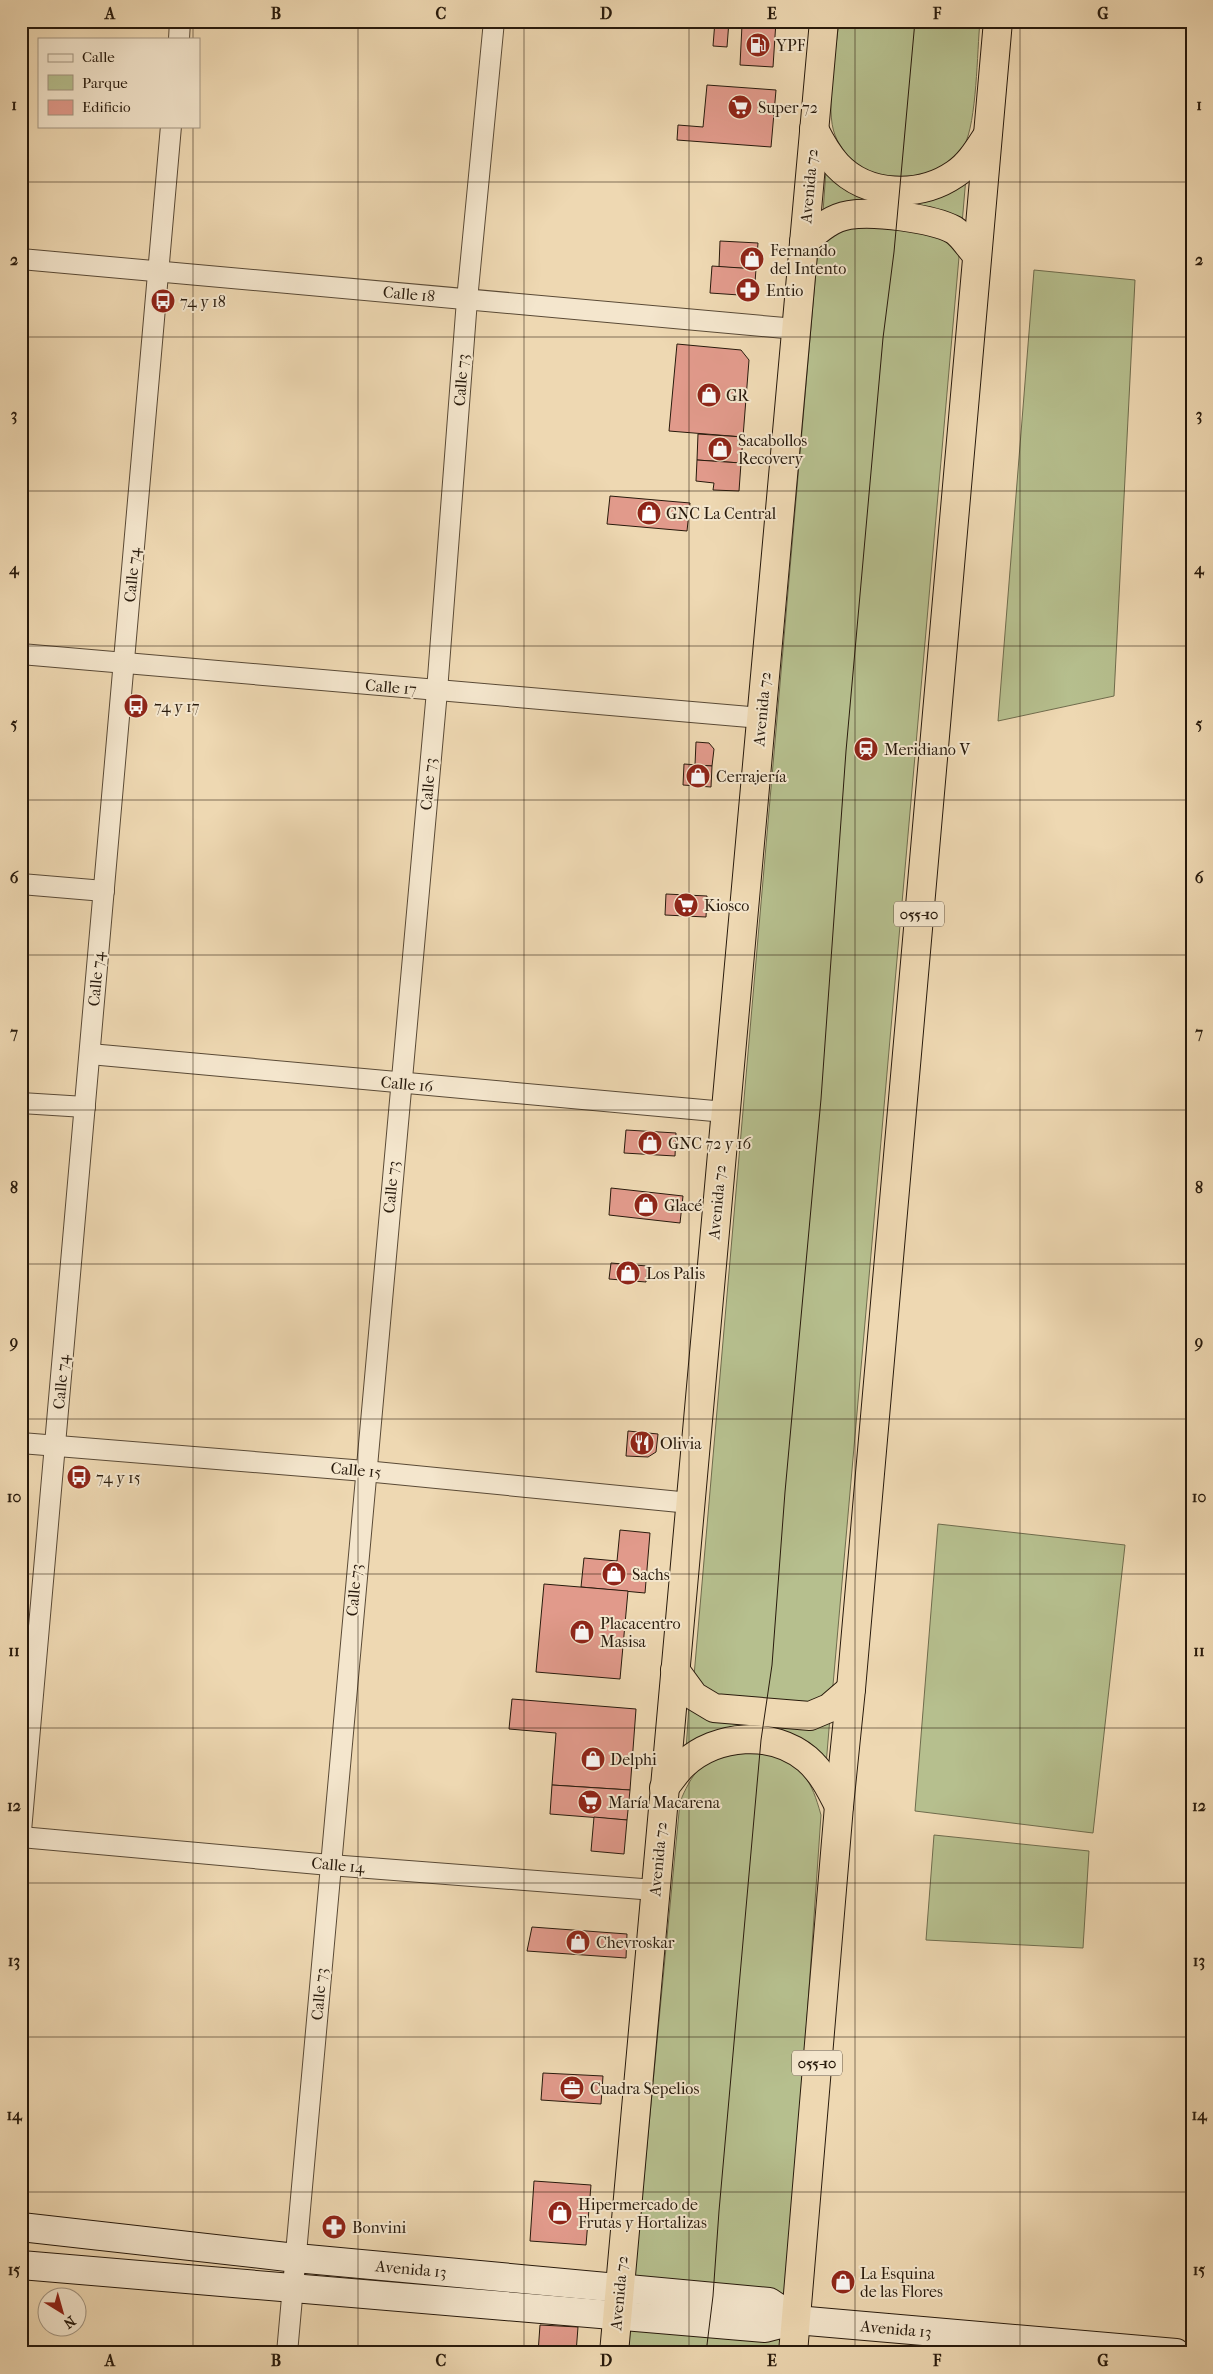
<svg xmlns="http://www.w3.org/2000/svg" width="1213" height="2374" viewBox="0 0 1213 2374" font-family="'IM FELL French Canon',serif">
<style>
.green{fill:#b6bf8e;stroke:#6f6c4d}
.building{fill:#e19a8b;stroke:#281a0c}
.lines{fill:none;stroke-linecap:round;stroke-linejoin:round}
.street-casing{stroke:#5a4a36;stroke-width:22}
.secondary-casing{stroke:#281a0c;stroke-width:30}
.highway-casing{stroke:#281a0c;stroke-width:30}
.street{stroke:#f4e6cd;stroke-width:20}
.secondary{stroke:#f4e6cd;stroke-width:28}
.highway{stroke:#eed8b2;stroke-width:28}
.tram{stroke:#281a0c;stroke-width:1}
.grid{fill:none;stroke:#281a0c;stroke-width:1;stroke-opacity:0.55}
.labels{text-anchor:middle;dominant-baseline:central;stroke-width:4;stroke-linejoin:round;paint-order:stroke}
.shield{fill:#f4e6cd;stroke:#655746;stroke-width:1}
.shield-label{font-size:15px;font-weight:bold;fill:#281a0c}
.poi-label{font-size:16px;fill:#281a0c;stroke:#f4e6cd;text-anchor:start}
.street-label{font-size:16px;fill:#281a0c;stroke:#f4e6cd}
.neatline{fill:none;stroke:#281a0c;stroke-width:2}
.grid-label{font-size:16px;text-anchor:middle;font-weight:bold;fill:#281a0c}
</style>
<rect width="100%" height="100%" fill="#eed8b2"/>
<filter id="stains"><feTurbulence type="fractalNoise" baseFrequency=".004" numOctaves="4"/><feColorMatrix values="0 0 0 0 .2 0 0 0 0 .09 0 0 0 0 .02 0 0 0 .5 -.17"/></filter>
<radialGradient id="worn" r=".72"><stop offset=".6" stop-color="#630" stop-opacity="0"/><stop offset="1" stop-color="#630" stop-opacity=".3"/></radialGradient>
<g class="green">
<path d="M839 21H980C977 51 977 122 964 146 952 167 929 175 907 179 902 180 897 182 892 180 867 174 845 160 835 135 825 111 836 49 839 21Z"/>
<polygon points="826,170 874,201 917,203 938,198 966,177 962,224 823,212"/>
<polygon points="847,224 939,231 956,246 959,257 833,1685 827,1697 817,1704 711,1697 694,1676 818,246"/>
<polygon points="1034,270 1135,280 1114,696 998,721"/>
<polygon points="938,1524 1125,1545 1093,1833 915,1811"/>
<polygon points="689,1705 830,1717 826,1765 787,1733 757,1726 730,1727 706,1736 686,1750"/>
<path d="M772 1751C804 1770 811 1779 821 1815L788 2294 634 2281 680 1802C701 1750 721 1753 772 1751Z"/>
<polygon points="934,1835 1089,1851 1083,1948 926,1940"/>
<polygon points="630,2326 784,2339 782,2353 628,2353"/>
</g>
<g class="building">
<polygon points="715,21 729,21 727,47 713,46"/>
<polygon points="729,21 776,21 773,67 740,65 742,25 729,24"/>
<polygon points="707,85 776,90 771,147 677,140 678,125 703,127"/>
<polygon points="720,241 758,243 756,269 719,267"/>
<polygon points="712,266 756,269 754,296 710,293"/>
<polygon points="677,344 741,350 749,360 743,437 669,431"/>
<polygon points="698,434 743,437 741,463 697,460"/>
<polygon points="697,460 741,463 739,491 713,490 714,483 696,481"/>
<polygon points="610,496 690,503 687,531 607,524"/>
<polygon points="696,742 709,743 714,749 712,766 695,765"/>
<polygon points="684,764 712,766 711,787 683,785"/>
<polygon points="666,894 707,896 706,917 665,915"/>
<polygon points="626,1130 676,1133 675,1156 624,1153"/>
<polygon points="611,1188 683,1196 680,1223 609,1215"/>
<polygon points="611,1263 647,1266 646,1282 609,1279"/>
<polygon points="628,1431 658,1434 656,1452 648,1457 626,1456"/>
<polygon points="620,1530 650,1533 645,1593 581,1587 584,1558 617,1561"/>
<polygon points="544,1584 628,1591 620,1679 536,1672"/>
<polygon points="512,1699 636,1709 630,1790 552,1785 556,1733 509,1729"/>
<polygon points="552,1785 630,1790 627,1820 550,1814"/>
<polygon points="594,1817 627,1820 624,1854 591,1851"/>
<polygon points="532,1927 627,1934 626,1958 527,1951"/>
<polygon points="543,2073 603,2076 601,2104 541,2100"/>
<polygon points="534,2181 591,2185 586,2245 530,2241"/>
<polygon points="540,2325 578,2327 576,2353 538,2353"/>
<polygon points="861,2349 879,2350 879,2353 860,2353"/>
</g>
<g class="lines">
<defs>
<g id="street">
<polyline points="179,39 180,21"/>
<polyline points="21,259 796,329"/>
<polyline points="21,654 761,718"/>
<polyline points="21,884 104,891"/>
<polyline points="90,1054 725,1112"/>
<polyline points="21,1103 85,1107"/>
<polyline points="21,1443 365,1471 690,1503"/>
<polyline points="21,1831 171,126"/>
<polyline points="21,1837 330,1865 655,1890"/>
<polyline points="287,2353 437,691 467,300 494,21"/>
</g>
<g id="secondary">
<polyline points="21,2227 296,2258 769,2302 796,2320"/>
<polyline points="21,2265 765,2328 796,2320 1176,2353"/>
</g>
<g id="highway">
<path d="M814 129C821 143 827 154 837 165 867 197 920 198 955 174 969 165 978 150 987 136"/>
<path d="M804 242C817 231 830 218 849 215 873 211 932 218 954 230 962 235 970 248 977 255"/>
<polyline points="675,1670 694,1696 714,1708 810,1716 829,1708 851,1689"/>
<path d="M664 1788C671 1780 676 1771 684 1764 717 1734 772 1730 807 1759 822 1772 830 1788 839 1806"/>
<polyline points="614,2353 824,21"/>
<polyline points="793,2353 839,1806 851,1689 998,21"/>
</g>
</defs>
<use href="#street" class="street-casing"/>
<use href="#secondary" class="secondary-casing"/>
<use href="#highway" class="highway-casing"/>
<use href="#street" class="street"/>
<use href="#secondary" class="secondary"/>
<use href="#highway" class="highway"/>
<polyline class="tram" points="706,2353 713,2296 719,2211 761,1740 772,1665 785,1492 821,1099 846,751 883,338 894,252 915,21"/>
</g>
<path class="grid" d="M193 21V39M358 21V2353M524 21V2353M689 21V2353M855 21V2353M1020 21V2353M193 126V2353M21 182H1192M21 337H1192M21 491H1192M21 646H1192M21 800H1192M21 955H1192M21 1110H1192M21 1264H1192M21 1419H1192M21 1574H1192M21 1728H1192M21 1883H1192M21 2037H1192M21 2192H1192"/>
<defs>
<symbol id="fuel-disc" viewBox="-11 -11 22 22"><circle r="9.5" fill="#8f2418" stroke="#f4e6cd"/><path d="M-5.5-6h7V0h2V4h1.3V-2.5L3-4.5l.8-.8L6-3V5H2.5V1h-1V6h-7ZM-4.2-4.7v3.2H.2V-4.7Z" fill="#fff"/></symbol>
<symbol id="supermarket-disc" viewBox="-11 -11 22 22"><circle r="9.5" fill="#8f2418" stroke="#f4e6cd"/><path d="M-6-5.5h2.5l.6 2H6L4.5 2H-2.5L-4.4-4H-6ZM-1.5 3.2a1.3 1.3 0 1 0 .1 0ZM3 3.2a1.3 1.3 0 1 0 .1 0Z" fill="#fff"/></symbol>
<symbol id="shop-disc" viewBox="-11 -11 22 22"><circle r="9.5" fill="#8f2418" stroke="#f4e6cd"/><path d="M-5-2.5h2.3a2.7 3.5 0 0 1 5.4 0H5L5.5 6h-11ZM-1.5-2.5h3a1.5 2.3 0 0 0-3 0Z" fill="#fff"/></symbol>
<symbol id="pharmacy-disc" viewBox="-11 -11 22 22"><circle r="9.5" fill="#8f2418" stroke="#f4e6cd"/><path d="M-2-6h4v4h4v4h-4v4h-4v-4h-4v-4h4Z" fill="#fff"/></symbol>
<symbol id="bus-disc" viewBox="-11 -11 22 22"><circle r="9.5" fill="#8f2418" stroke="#f4e6cd"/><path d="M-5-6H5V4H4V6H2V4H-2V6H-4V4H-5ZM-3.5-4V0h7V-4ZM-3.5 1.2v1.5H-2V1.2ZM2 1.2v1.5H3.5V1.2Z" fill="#fff"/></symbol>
<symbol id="station-disc" viewBox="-11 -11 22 22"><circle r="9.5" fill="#8f2418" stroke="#f4e6cd"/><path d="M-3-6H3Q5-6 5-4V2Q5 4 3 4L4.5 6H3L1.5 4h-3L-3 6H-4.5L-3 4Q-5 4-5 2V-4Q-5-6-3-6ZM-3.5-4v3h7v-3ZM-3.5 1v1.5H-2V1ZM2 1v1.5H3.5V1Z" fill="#fff"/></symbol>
<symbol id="restaurant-disc" viewBox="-11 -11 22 22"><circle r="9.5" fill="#8f2418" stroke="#f4e6cd"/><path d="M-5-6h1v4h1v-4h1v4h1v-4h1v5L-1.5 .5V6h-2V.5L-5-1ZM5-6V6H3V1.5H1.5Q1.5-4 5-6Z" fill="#fff"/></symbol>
<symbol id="office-disc" viewBox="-11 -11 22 22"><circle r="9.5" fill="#8f2418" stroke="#f4e6cd"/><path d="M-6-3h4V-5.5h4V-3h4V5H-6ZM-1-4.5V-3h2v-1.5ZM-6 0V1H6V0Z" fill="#fff"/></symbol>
</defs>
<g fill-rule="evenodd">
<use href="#fuel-disc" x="744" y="31" width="28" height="28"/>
<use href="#supermarket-disc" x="726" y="93" width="28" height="28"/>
<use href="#shop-disc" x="738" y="245" width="28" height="28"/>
<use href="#pharmacy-disc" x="734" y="276" width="28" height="28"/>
<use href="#bus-disc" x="149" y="287" width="28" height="28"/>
<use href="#shop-disc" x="695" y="381" width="28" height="28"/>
<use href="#shop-disc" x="706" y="435" width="28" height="28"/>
<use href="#shop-disc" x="635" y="499" width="28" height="28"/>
<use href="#bus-disc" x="122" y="692" width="28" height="28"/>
<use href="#station-disc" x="852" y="735" width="28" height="28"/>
<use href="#shop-disc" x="684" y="762" width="28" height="28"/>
<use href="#supermarket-disc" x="672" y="891" width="28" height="28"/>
<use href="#shop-disc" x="636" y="1129" width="28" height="28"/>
<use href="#shop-disc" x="632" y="1191" width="28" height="28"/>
<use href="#shop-disc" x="614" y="1259" width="28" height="28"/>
<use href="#restaurant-disc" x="628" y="1429" width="28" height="28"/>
<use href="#bus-disc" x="65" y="1463" width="28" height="28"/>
<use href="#shop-disc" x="600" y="1560" width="28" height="28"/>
<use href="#shop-disc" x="568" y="1618" width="28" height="28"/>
<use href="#shop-disc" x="579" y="1745" width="28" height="28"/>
<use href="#supermarket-disc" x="576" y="1788" width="28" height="28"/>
<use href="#shop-disc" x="564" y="1928" width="28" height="28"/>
<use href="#office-disc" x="558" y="2074" width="28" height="28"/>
<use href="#shop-disc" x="546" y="2199" width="28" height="28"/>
<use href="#pharmacy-disc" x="320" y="2213" width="28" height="28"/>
<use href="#shop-disc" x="829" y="2268" width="28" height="28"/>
</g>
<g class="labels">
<g class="shield">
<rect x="894" y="901.5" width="50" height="25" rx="4"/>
<rect x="792" y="2050.5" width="50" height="25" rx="4"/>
</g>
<g class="shield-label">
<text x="919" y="914">055-10</text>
<text x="817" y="2063">055-10</text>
</g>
<g class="poi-label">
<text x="776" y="45">YPF</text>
<text x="758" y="107">Super 72</text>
<text x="770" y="250">Fernando<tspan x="770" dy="18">del Intento</tspan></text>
<text x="766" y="290">Entio</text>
<text x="180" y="301">74 y 18</text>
<text x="726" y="395">GR</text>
<text x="738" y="440">Sacabollos<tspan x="738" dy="18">Recovery</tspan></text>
<text x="666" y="513">GNC La Central</text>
<text x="154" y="706">74 y 17</text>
<text x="884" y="749">Meridiano V</text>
<text x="716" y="776">Cerrajería</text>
<text x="704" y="905">Kiosco</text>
<text x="668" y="1143">GNC 72 y 16</text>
<text x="664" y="1205">Glacé</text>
<text x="646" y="1273">Los Palis</text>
<text x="660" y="1443">Olivia</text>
<text x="96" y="1477">74 y 15</text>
<text x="632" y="1574">Sachs</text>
<text x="600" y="1623">Placacentro<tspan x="600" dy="18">Masisa</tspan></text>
<text x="610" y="1759">Delphi</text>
<text x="608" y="1802">María Macarena</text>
<text x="596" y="1942">Chevroskar</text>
<text x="590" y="2088">Cuadra Sepelios</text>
<text x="578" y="2204">Hipermercado de<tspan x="578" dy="18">Frutas y Hortalizas</tspan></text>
<text x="352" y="2227">Bonvini</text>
<text x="860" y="2273">La Esquina<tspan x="860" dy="18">de las Flores</tspan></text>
</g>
<g class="street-label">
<text transform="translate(809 186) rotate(-85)">Avenida 72</text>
<text transform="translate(409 294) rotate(5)">Calle 18</text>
<text transform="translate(461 380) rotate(-86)">Calle 73</text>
<text transform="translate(132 575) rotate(-85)">Calle 74</text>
<text transform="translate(391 687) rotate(5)">Calle 17</text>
<text transform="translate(762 709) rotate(-85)">Avenida 72</text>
<text transform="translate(428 784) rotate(-85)">Calle 73</text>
<text transform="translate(96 979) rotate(-85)">Calle 74</text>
<text transform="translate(407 1084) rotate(5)">Calle 16</text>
<text transform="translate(391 1187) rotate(-85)">Calle 73</text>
<text transform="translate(717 1202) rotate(-85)">Avenida 72</text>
<text transform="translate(61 1382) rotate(-85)">Calle 74</text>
<text transform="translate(356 1470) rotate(5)">Calle 15</text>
<text transform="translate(354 1590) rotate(-85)">Calle 73</text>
<text transform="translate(658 1859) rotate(-85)">Avenida 72</text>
<text transform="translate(338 1865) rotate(5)">Calle 14</text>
<text transform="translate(319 1994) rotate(-85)">Calle 73</text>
<text transform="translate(411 2269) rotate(5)">Avenida 13</text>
<text transform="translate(619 2293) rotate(-85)">Avenida 72</text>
<text transform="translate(896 2329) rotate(5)">Avenida 13</text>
</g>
</g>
<rect width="1213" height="2374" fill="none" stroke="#eed8b2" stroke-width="55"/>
<rect x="38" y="38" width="162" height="90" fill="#f4e6cd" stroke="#a29480"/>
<rect x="48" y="54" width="25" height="8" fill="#f4e6cd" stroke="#a29480"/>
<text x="82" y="62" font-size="15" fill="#281a0c">Calle</text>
<rect x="48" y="75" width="25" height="15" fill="#b6bf8e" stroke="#a29480"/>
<text x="82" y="88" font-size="15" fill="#281a0c">Parque</text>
<rect x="48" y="100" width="25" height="15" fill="#e19a8b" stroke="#a29480"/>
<text x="82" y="112" font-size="15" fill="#281a0c">Edificio</text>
<g transform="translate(62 2312) rotate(143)"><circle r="24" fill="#f4e6cd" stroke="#a29480"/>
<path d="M0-4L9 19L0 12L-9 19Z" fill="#8f2418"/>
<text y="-8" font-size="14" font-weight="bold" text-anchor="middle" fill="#281a0c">N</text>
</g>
<rect x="28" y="28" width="1158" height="2318" class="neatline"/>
<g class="grid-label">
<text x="110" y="19">A</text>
<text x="276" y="19">B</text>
<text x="441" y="19">C</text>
<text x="606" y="19">D</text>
<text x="772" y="19">E</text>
<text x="937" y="19">F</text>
<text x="1103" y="19">G</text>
<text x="14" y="110">1</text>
<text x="1199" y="110">1</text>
<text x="14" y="265">2</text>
<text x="1199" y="265">2</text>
<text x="14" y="420">3</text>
<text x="1199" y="420">3</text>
<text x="14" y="574">4</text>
<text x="1199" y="574">4</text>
<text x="14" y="729">5</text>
<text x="1199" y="729">5</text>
<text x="14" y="883">6</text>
<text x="1199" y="883">6</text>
<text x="14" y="1038">7</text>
<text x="1199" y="1038">7</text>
<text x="14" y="1193">8</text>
<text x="1199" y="1193">8</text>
<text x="14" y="1347">9</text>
<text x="1199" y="1347">9</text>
<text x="14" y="1502">10</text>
<text x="1199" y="1502">10</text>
<text x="14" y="1656">11</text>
<text x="1199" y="1656">11</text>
<text x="14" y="1811">12</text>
<text x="1199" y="1811">12</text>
<text x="14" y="1966">13</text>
<text x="1199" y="1966">13</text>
<text x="14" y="2120">14</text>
<text x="1199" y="2120">14</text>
<text x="14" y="2275">15</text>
<text x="1199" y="2275">15</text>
<text x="110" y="2366">A</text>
<text x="276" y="2366">B</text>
<text x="441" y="2366">C</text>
<text x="606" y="2366">D</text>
<text x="772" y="2366">E</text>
<text x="937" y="2366">F</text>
<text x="1103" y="2366">G</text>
</g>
<rect width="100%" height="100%" filter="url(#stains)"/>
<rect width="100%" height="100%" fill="url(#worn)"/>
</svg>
